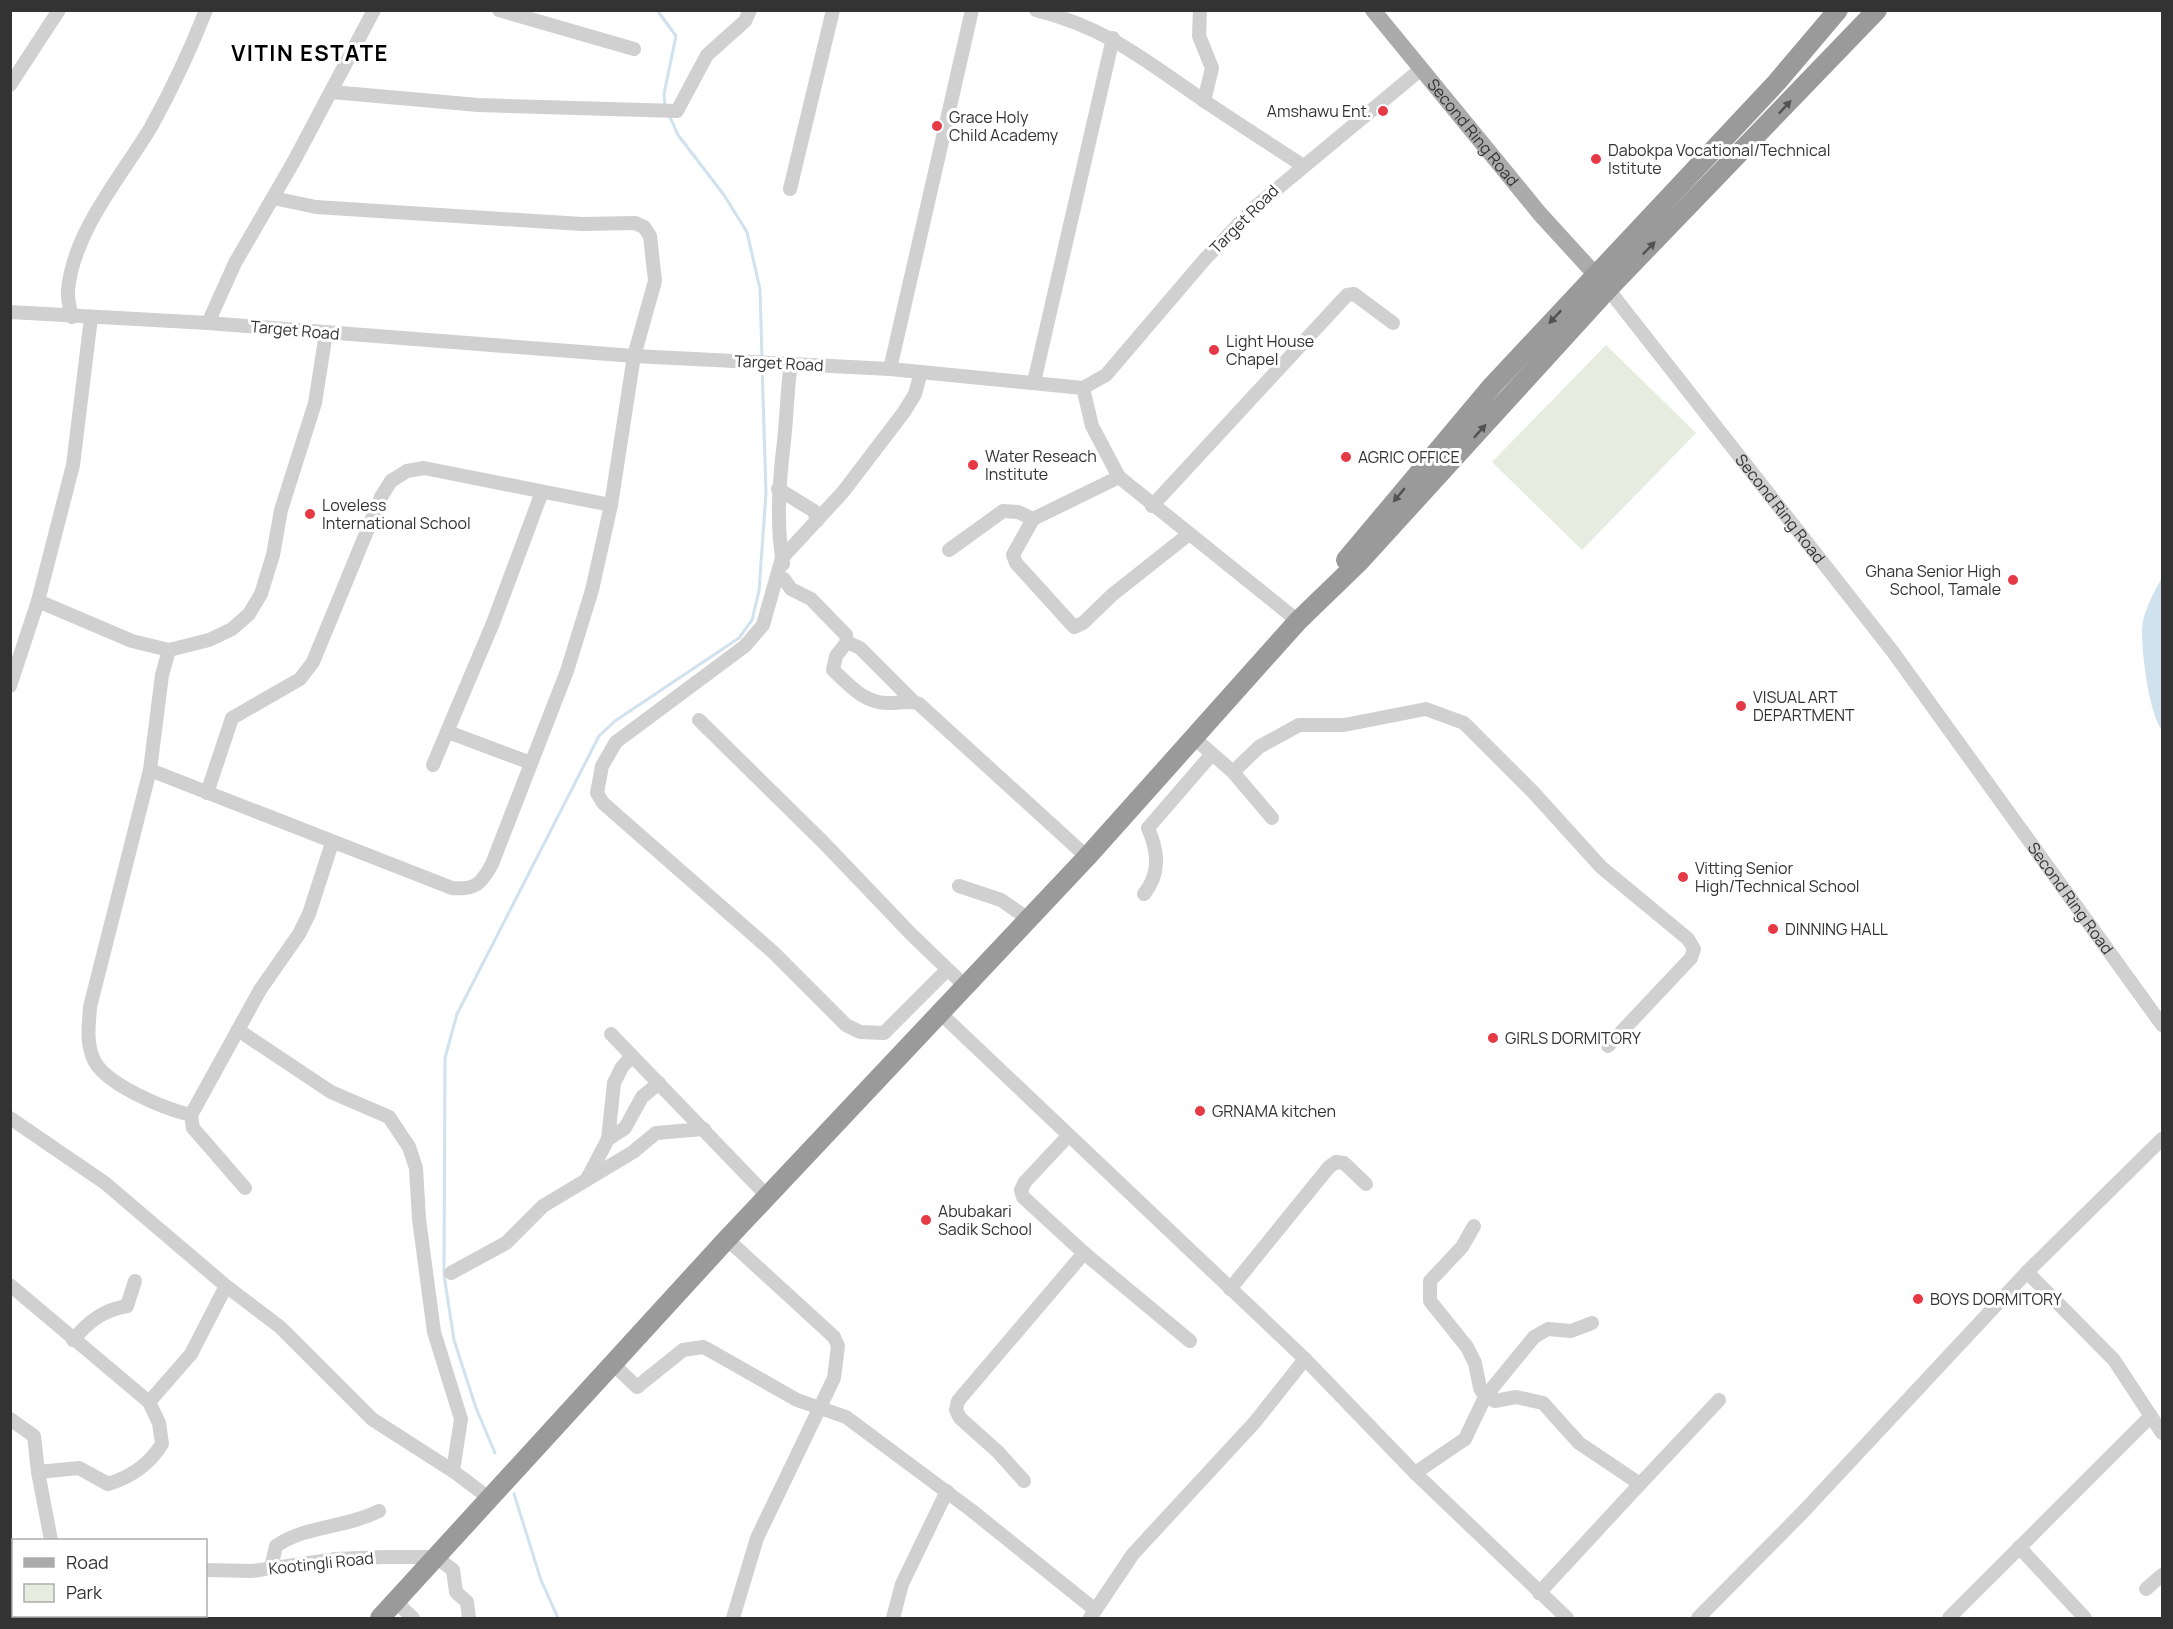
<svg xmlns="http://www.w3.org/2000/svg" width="2173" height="1629" viewBox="0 0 2173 1629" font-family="Manrope,sans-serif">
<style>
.green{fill:#e6ecdf}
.water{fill:#cfe2ee}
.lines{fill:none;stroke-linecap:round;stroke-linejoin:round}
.stream{stroke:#cfe2ee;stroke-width:3}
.minor{stroke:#d0d0d0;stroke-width:14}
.major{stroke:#ababab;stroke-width:16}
.highway{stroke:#9a9a9a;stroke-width:20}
.oneway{fill:#525252}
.poi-dot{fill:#e63946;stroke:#fff;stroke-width:2}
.labels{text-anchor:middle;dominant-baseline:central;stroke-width:6;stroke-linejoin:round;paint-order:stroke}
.poi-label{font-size:16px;fill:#333;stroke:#fff;text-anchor:start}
.street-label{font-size:16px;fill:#333;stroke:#fff}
.district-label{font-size:22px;font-weight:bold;letter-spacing:1.5px;fill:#000;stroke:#fff}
</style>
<rect width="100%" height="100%" fill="#fff"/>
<polygon class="green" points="1606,345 1696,433 1582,550 1492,462"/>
<path class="water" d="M2162 578V730C2149 716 2139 641 2143 621 2146 608 2155 589 2162 578Z"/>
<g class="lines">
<g class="stream">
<polyline points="657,10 676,36 664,94 665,106"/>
<polyline points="669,115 678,135 724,195 747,232 760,289 762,359"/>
<polyline points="495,1453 476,1408 454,1340 444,1275 445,1058 457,1014 599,736 615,721 739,638 752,620 759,591 766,493 762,365"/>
<polyline points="514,1494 541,1580 558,1618"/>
</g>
<g class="minor">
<polyline points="499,10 634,49"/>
<path d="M1036 10C1110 29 1145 61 1206 102 1237 123 1270 144 1302 165"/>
<polyline points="1200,10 1199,36 1212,68 1204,101"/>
<polyline points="10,85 59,10"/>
<polyline points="332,92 478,105 677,111 707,55 745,21 750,10"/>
<polyline points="790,189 833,10"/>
<path id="s1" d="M1608 289 1893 652 2162 1025"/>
<polyline points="10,312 208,323 634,356 890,369 1083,388 1106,375 1205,259 1254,208 1420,70"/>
<path d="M72 317C70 308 67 299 68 290 74 230 121 177 151 127 172 89 190 51 206 10"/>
<polyline points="208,323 235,263 294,161 374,10"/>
<polyline points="890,369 972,10"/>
<polyline points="921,372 915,394 904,412 843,492 782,558 763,625 745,646 616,742 602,766 597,793 603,803 773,952 846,1025 860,1032 884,1033 947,970"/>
<polyline points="1034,382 1113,38"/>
<polyline points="1083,388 1092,426 1119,477 1298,621"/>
<polyline points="1119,477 1033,519 1013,555 1016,563 1074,627 1083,623 1112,595 1189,534"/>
<polyline points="778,489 814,511 817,521"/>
<polyline points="1152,506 1347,295 1354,294 1393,323"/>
<polyline points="949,550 1003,511 1018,512 1033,519"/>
<path d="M783 564C776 522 779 483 784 441 787 415 787 389 791 363"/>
<path d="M784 579 791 589 811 599 846 635 847 642 836 656 833 670C850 686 865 704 890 703 900 703 910 700 919 704L1087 857"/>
<polyline points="38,601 132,641 169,650 209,640 232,629 249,614 261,594 273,555 281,510 315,403 326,333"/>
<polyline points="847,642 860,648 914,702"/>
<path d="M169 650 162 675 150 770 90 1007C89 1024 86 1041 93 1058 103 1084 165 1109 191 1115"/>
<polyline points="10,686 38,601 73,465 91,318"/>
<polyline points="699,720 823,842 911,934 964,985"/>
<polyline points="448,732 531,763"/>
<polyline points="1194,738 1233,772 1272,818"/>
<polyline points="433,765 493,623 542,492"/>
<path d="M150 770 452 888C476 890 481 884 492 864L567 671 592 590 611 505 634 356 655 281 650 236 644 227 635 223 582 224 316 207 273 198"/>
<polyline points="1233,772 1259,747 1299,725 1344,725 1426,709 1464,723 1533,792 1601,867 1688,939 1694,949 1691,958 1608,1046"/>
<polyline points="207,793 232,718 300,679 313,662 381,497 391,481 407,471 424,468 611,505"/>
<polyline points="959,886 1001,900 1027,918"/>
<path d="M1144 894C1161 873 1158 851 1148 828L1212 754"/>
<polyline points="939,1012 1305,1359 1415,1473 1567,1618"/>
<polyline points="238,1030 331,1092 389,1117 409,1147 416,1168 419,1219 434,1332 461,1419 453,1471"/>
<polyline points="611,1034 767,1196"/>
<polyline points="10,1118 105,1183 226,1286 280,1327 372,1419 453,1471 489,1498"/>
<polyline points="1069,1135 1025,1182 1021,1190 1023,1197 1084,1253 1190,1341"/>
<polyline points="608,1139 614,1083 622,1067 632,1056"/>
<polyline points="587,1179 608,1139 625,1128 642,1097 659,1083"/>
<polyline points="245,1188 193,1128 191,1115 260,990 299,934 309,914 332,843"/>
<polyline points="727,1239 834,1337 838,1346 834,1378 757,1538 733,1618"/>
<polyline points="2027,1272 2114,1360 2162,1433"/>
<polyline points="451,1273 506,1243 543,1206 633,1152 656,1133 704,1129"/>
<polyline points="10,1285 149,1402 191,1354 226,1286"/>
<polyline points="1230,1289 1329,1167 1336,1162 1344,1163 1366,1184"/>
<polyline points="1592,1323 1571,1331 1548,1329 1534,1337 1485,1397 1495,1401 1516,1397 1543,1403 1579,1443 1640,1484 1719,1400"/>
<path d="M73 1340C88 1322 103 1310 127 1306L135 1281"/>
<polyline points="613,1364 637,1387 683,1350 703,1347 709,1350 797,1400 846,1417 971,1510 1094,1609"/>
<path d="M10 1419 34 1436 38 1472 79 1468 108 1484C131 1477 149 1465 162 1444L159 1423 149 1402"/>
<polyline points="38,1472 51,1540"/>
<polyline points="1415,1473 1465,1439 1485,1397 1480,1388 1475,1363 1467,1347 1430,1301 1430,1281 1462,1247 1474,1226"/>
<polyline points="1024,1481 998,1452 960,1418 956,1410 958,1401 1084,1253"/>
<polyline points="2019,1547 2085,1618"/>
<path d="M271 1568 276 1546C307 1525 345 1528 379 1511"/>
<polyline points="206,1570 252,1571 336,1559 385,1557 436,1557 453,1570 456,1592 467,1602 469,1618"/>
<polyline points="2146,1589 2162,1575"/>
<polyline points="1539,1593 1640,1484"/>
<polyline points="395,1601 413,1618"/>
<polyline points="47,1618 47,1616"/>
<polyline points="100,1618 108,1616"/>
<polyline points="893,1618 902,1584 947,1491"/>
<polyline points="1090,1618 1133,1554 1255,1422 1305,1359"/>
<polyline points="1698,1618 1802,1513 2027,1272 2162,1139"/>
<polyline points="1949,1618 2151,1416"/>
</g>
<path class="major" id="s2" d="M1373 10 1540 214 1604 284"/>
<g class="highway">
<polyline points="1346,560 1492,386 1777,82 1838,10"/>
<polyline points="380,1618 727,1239 1087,857 1298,621 1360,561 1608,289 1877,10"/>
</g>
</g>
<defs><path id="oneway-solid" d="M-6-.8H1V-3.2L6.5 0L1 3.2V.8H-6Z" transform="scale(1.5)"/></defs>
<g class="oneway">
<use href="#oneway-solid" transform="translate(1785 107) rotate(-47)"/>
<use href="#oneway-solid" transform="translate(1649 248) rotate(-46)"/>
<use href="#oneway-solid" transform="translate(1555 317) rotate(133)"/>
<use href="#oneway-solid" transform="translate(1480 431) rotate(-48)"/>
<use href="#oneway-solid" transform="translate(1399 495) rotate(130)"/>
</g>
<g class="poi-dot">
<circle cx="1383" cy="111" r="6"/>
<circle cx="937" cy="126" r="6"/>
<circle cx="1596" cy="159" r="6"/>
<circle cx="1214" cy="350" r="6"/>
<circle cx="1346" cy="457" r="6"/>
<circle cx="973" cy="465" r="6"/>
<circle cx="310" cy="514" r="6"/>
<circle cx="2013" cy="580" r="6"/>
<circle cx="1741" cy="706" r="6"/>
<circle cx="1683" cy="877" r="6"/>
<circle cx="1773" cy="929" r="6"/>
<circle cx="1493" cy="1038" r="6"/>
<circle cx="1200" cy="1111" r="6"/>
<circle cx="926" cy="1220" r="6"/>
<circle cx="1918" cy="1299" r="6"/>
</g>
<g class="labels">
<g class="poi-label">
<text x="1371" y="111" text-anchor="end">Amshawu Ent.</text>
<text x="949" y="117">Grace Holy<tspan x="949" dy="18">Child Academy</tspan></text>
<text x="1608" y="150">Dabokpa Vocational/Technical<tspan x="1608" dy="18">Istitute</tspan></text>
<text x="1226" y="341">Light House<tspan x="1226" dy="18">Chapel</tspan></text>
<text x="985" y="456">Water Reseach<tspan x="985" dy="18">Institute</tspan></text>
<text x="1358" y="457">AGRIC OFFICE</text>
<text x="322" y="505">Loveless<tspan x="322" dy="18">International School</tspan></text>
<text x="2001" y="571" text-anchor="end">Ghana Senior High<tspan x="2001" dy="18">School, Tamale</tspan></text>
<text x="1753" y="697">VISUAL ART<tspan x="1753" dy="18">DEPARTMENT</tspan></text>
<text x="1695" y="868">Vitting Senior<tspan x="1695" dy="18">High/Technical School</tspan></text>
<text x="1785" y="929">DINNING HALL</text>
<text x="1505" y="1038">GIRLS DORMITORY</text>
<text x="1212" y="1111">GRNAMA kitchen</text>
<text x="938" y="1211">Abubakari<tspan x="938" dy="18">Sadik School</tspan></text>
<text x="1930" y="1299">BOYS DORMITORY</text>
</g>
<g class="street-label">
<text stroke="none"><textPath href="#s2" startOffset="158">Second Ring Road</textPath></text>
<text transform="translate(1244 219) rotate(-45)">Target Road</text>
<text transform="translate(295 330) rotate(5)">Target Road</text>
<text transform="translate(779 363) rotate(3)">Target Road</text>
<text stroke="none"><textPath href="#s1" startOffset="279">Second Ring Road</textPath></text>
<text stroke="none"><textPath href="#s1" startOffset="765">Second Ring Road</textPath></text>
<text transform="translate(321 1563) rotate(-6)">Kootingli Road</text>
</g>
<g class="district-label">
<text x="310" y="53">VITIN ESTATE</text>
</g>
</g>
<rect width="2173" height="1629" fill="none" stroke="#333333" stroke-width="24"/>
<rect x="12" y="1539" width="195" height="78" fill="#ffffff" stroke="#adadad" stroke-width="1.5"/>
<rect x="24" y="1558" width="30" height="9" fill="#ababab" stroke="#adadad" stroke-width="1.5"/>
<text x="66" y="1569" font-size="18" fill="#333333">Road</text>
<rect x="24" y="1584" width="30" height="18" fill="#e6ecdf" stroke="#adadad" stroke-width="1.5"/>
<text x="66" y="1599" font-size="18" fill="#333333">Park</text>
</svg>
